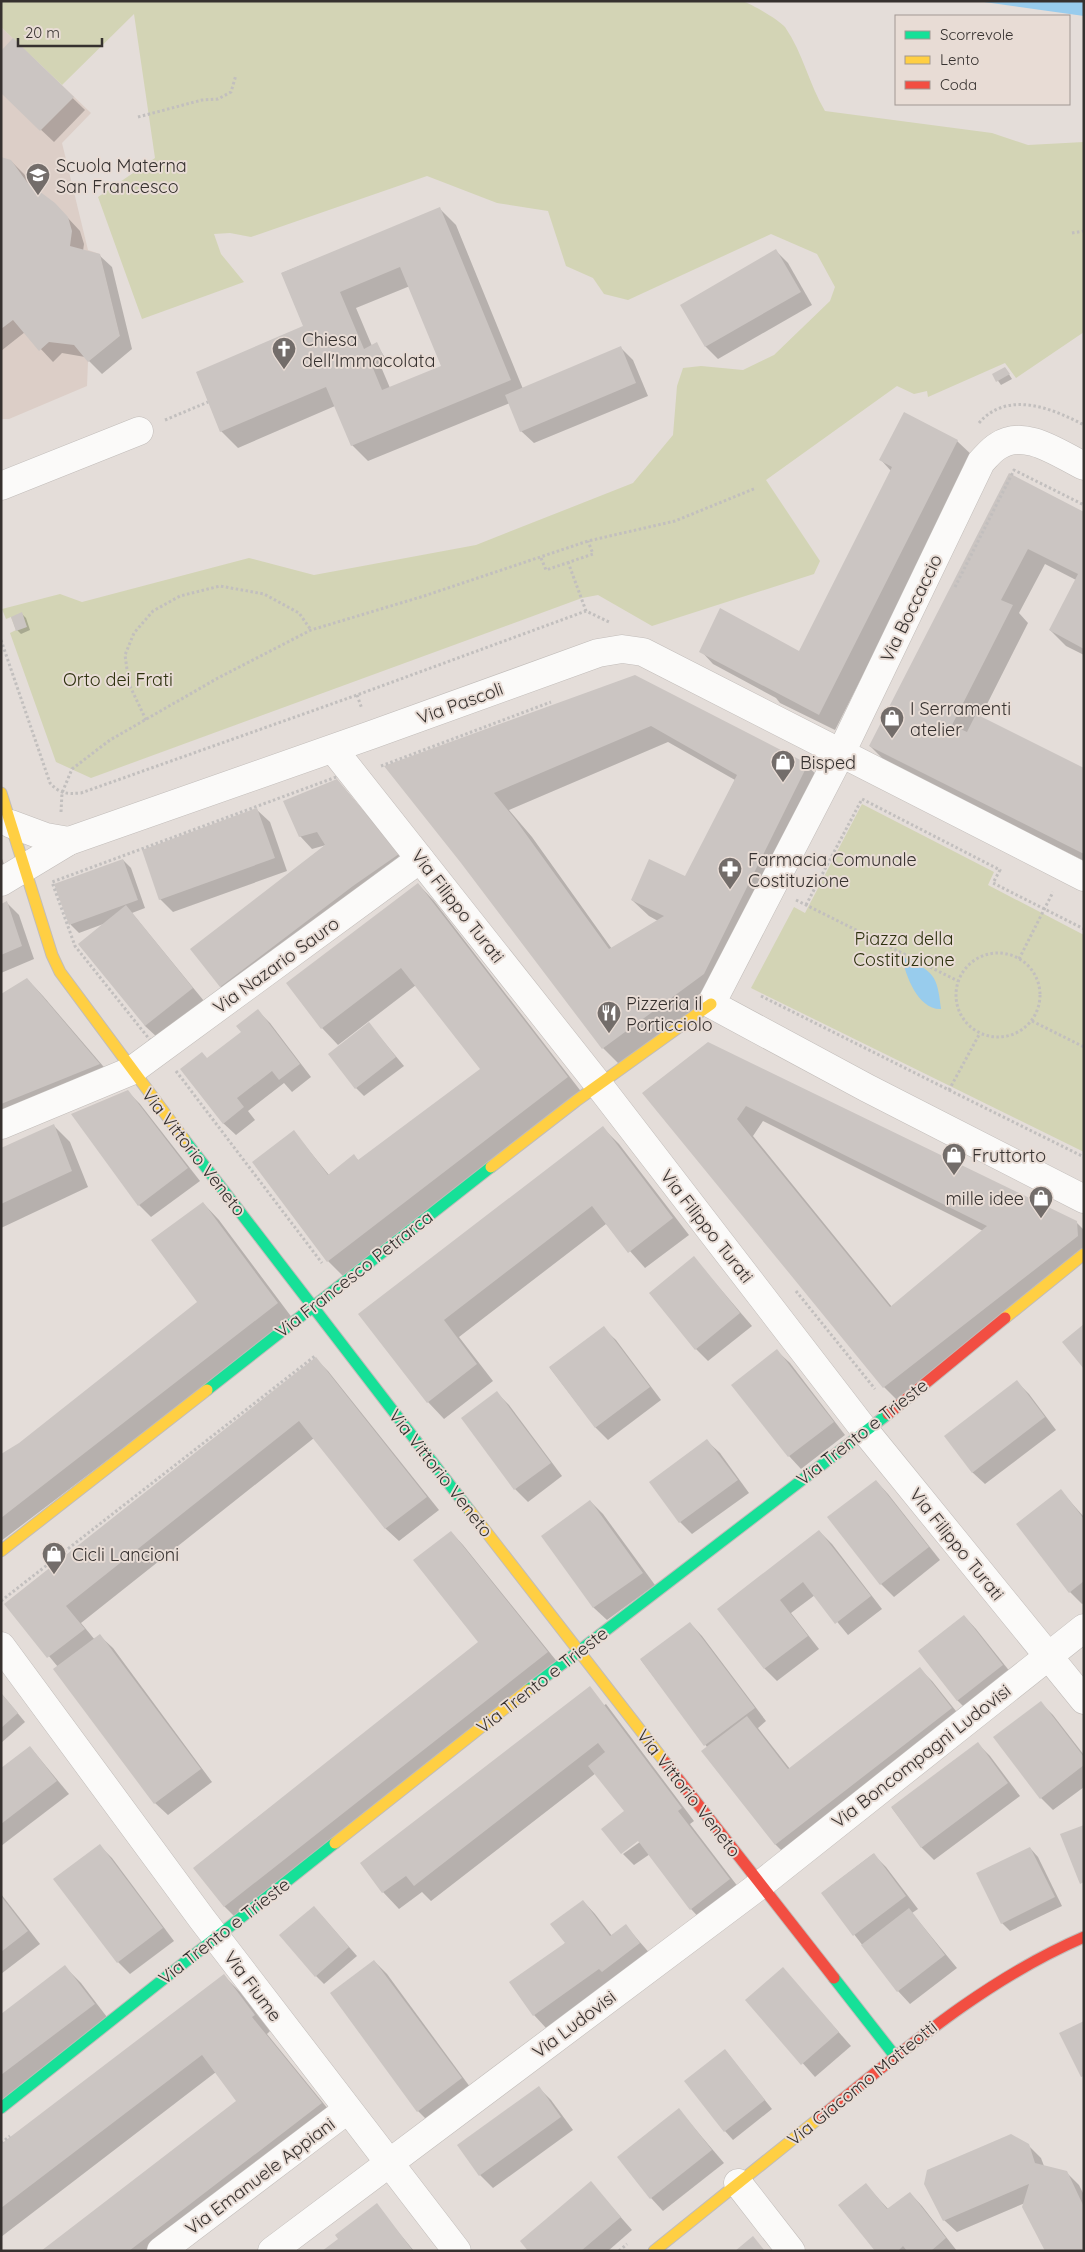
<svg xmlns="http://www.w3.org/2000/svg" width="1085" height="2252" viewBox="0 0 1085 2252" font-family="Quicksand,sans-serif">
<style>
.built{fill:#dccec7}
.green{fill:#d3d4b5}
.water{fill:#98cced}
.shadow{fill:#0003;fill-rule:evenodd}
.building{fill:#cbc5c2;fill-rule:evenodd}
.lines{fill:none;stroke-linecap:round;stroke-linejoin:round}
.street-casing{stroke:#c1bcb9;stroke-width:29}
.fast-casing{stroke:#c1bcb9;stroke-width:13}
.slow-casing{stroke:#c1bcb9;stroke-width:13}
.jam-casing{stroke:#c1bcb9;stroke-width:13}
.path{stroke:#c2bfbe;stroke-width:3;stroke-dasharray:2.5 2.5;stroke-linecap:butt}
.street{stroke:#fbfaf9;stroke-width:28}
.fast{stroke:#16e098;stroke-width:11}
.slow{stroke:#ffcf43;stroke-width:11}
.jam{stroke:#f24e42;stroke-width:11}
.labels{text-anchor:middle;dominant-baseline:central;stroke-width:4;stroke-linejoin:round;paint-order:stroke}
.poi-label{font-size:18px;fill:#36312f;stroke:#e8dcd5;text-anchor:start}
.street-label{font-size:18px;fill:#36312f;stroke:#e8dcd5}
.park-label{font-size:18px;fill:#2d310e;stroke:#e8dcd5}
</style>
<rect width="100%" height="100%" fill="#e4ddd9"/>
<polygon class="built" points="1,27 91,113 62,143 88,250 100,254 120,336 88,362 87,386 9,419 1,419"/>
<g class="green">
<path d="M1 1H742C752 4 779 20 785 27 803 53 809 84 825 111L992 133 1028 145 1084 142V332L1016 378 1005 363 928 397 927 391 914 394 897 386 766 480 820 561 814 574 652 626 598 595 582 598 91 778 56 762 10 633 16 630 11 617 6 619 2 609 60 594 82 602 249 558 314 575 476 545 633 483 673 435 677 386 683 368 701 366 743 370 774 355 830 301 835 287 817 254 771 234 628 300 604 294 593 278 566 266 548 211 497 203 427 176 251 237 230 233 214 234 221 254 244 282 142 319 98 197 155 158 134 14 62 85 1 27Z"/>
<polygon points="862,804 994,872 988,885 1084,935 1084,1152 751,988 794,907 805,913"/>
</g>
<g class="water">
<polygon points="977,1 1084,1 1084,16"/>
<path d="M902 956C934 973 937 973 941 1009 918 1010 905 975 902 956Z"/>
</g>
<g class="shadow">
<polygon points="13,40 85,110 54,142 1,92"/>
<polygon points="1,159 11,161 24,174 35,190 67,217 80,231 84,244 83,251 99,255 112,267 132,349 102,374 85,357 62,353 53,362 25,332 1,351"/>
<path d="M440 209 456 225 523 389 621 348 633 360 648 396 534 443 521 431 510 403 368 461 352 445 335 406 238 448 221 431 197 373 304 327 282 273ZM410 286 443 367 390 388 379 362 386 359 376 344 372 346 356 308Z"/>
<polygon points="776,251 788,263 812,305 718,359 706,347 682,305"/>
<polygon points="1005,368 1012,379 1001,385 994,375"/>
<polygon points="957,441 974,457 835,730 780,703 776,698 713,664 701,651 800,652 891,471 881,460"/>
<polygon points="1009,475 1084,513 1084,655 1066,646 1050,630 1076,580 1045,564 1019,613 1028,623 980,718 1084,770 1084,861 886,762 870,746"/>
<polygon points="22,614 26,618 30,630 21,634 17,630"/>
<path d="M635 676 807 765 823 782 720 990 619 1064 603 1048 462 863 386 767ZM668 742 735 780 686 877 632 900 649 916 658 921 612 949 532 837 509 810Z"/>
<polygon points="337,780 411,867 234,999 221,987 192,949 326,845 312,849 300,836"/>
<polygon points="257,810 270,822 287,871 173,912 160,899"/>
<polygon points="1,856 12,885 1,889"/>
<polygon points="123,860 131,868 145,908 132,913 204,1001 158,1038 145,1026 106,923 79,933 71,925 56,885"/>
<polygon points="418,884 434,901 583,1094 344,1277 328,1261 294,1132 329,1175 354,1156 359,1161 482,1069 416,985 338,1045 322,1028 288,984"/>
<polygon points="7,903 19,915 34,959 1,973 1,905"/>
<polygon points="27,979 43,996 115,1080 1,1127 1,995"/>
<polygon points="258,1011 270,1023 311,1077 292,1092 284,1083 248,1111 255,1120 236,1135 223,1123 243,1032"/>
<polygon points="369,1024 404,1066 364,1096 356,1088"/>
<path d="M708 1043 1076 1222 1084 1230V1260L900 1403 884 1387 644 1093ZM763 1121 983 1231 892 1307 753 1136Z"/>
<polygon points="127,1091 140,1104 200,1181 151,1217 139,1205"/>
<polygon points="54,1126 70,1142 88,1187 1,1228 1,1150"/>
<polygon points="603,1128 619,1144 689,1235 645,1268 606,1224 459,1337 493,1381 444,1419 428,1402 360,1315"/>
<polygon points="203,1203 219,1220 293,1319 1,1541 1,1455 19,1444 199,1302"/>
<polygon points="694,1258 752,1326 708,1361 696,1349"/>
<polygon points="603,1328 616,1340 661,1400 608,1440 596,1428 550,1368"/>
<polygon points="777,1351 790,1363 845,1435 801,1469 789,1456 733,1386"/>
<polygon points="316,1359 328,1371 439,1510 399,1541 386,1529 314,1438 81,1623 95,1640 100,1636 113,1648 212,1782 168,1815 155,1803 58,1667 6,1604"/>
<polygon points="1017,1382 1029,1394 1056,1430 985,1484 972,1472"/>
<polygon points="497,1393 509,1405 562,1476 528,1502 515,1489 462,1418"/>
<polygon points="707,1441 720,1453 749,1493 692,1534 680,1522"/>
<polygon points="876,1481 888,1494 940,1560 894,1597 881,1584 829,1518"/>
<polygon points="1061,1491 1084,1517 1084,1603 1082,1604 1070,1592"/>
<polygon points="590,1501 603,1514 655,1585 607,1620 594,1608 543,1536"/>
<polygon points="819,1531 832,1544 882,1609 848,1635 815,1595 791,1613 819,1649 777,1681 765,1669 719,1609"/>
<polygon points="451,1532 463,1545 563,1669 241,1923 225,1907 194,1868 480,1642"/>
<polygon points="964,1616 976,1629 1015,1678 970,1713 958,1701 919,1651"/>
<polygon points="690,1623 702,1636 766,1721 758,1728 790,1769 920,1669 932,1681 964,1721 788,1857 775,1844 707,1747 641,1660"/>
<polygon points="1,1693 25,1722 1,1743"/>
<polygon points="1041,1703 1053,1715 1084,1755 1084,1787 1053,1810 1041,1798"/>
<polygon points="606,1704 694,1821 690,1824 742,1892 703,1922 691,1909 650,1854 634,1865 623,1854 644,1839 626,1811 596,1773 431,1901 422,1892 399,1909 383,1892 362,1863"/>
<polygon points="978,1744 990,1756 1020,1796 934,1860 922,1848 892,1808"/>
<polygon points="30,1747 69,1794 1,1846 1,1769"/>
<polygon points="100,1846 112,1858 174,1941 130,1974 118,1962"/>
<polygon points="1030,1848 1038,1857 1062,1906 1010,1931 1002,1923"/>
<polygon points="873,1854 886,1867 918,1909 912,1913 957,1968 910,2004 898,1991 822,1893"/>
<polygon points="1,1894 40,1944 1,1974"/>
<polygon points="583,1901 595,1914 612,1936 626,1926 652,1956 612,1981 546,2028 534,2015"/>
<polygon points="322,1916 357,1956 324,1984 316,1976"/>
<polygon points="374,1961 387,1974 473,2091 430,2123 418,2111"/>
<polygon points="65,1967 81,1983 110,2021 1,2103 1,2015"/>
<polygon points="783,1969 851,2046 815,2077 747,2000"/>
<polygon points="224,1976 240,1992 270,2031 267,2034 337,2120 166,2251 43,2251 238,2101 216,2072 1,2237 1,2146"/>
<polygon points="725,2050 772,2109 733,2140 725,2131"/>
<polygon points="539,2088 551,2100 573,2130 493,2188 480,2175 459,2146"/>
<polygon points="679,2110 724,2163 663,2211 651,2198"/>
<polygon points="1028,2145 1041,2158 1044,2166 1066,2172 1079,2185 1084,2195 1084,2251 1025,2203 957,2232 944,2220"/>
<polygon points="591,2183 632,2230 608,2251 530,2251"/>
<polygon points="866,2185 889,2210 910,2193 922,2206 957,2251 876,2251"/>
<polygon points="376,2205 414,2251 324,2251 340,2239"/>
</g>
<g class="building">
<polygon points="13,38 74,97 40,131 1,93 1,51"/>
<polygon points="1,157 11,160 27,182 55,203 68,217 72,231 70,246 100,254 120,336 88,362 74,345 49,342 39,351 13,320 1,329"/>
<path d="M440 207 511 380 351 446 326 387 220 432 196 372 303 326 281 273ZM400 267 441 366 382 390 370 361 383 355 377 342 364 349 340 292Z"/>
<polygon points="776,249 801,292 705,347 680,305"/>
<polygon points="621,346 636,383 520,432 505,395"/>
<polygon points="1005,367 1010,374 996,382 992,374"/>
<polygon points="904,412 958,440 819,715 699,652 720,608 799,651 892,467 879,460"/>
<polygon points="1009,473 1084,512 1084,649 1049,630 1078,574 1028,549 1001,600 1013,605 952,725 967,732 976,714 1084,768 1084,854 869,746"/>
<polygon points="22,612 27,627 16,631 11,617"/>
<path d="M635 675 808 764 704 974 602 1049 461 863 384 766ZM651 726 737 775 685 876 649 859 631 900 664 916 609 949 515 819 494 793Z"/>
<polygon points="337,779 399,854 353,886 220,987 190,949 325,845 317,832 299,837 283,801"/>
<polygon points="257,808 275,858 159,900 142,850"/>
<polygon points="123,859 138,900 69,925 54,884"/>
<polygon points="418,883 568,1077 327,1262 252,1162 294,1130 328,1175 354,1154 358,1160 480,1069 401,968 321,1029 286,983"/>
<polygon points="7,901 22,946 1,955 1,904"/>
<polygon points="126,905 193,988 145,1026 78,944"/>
<polygon points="27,978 100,1064 1,1104 1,994"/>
<polygon points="258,1009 300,1064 279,1080 272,1071 237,1098 244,1107 223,1124 180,1069 202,1052 207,1058 241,1032 236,1026"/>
<polygon points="369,1022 396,1057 355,1089 328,1054"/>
<path d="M708 1042 1077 1221 1078 1236 883 1388 642 1093ZM746 1106 987 1226 890 1307 737 1119Z"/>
<polygon points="128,1090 188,1168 138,1206 71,1114"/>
<polygon points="54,1124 72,1171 1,1204 1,1148"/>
<polygon points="603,1126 673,1218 628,1253 592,1206 444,1320 477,1364 427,1403 358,1314"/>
<polygon points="203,1202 278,1303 1,1518 1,1454 19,1443 197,1302 151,1240"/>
<polygon points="694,1256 740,1313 695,1350 649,1293"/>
<polygon points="1084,1324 1084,1369 1062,1342"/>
<polygon points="604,1326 650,1387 595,1428 549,1367"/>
<polygon points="777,1349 834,1422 788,1457 731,1385"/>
<polygon points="316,1357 427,1497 385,1529 299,1421 66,1606 85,1629 47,1658 4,1604"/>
<polygon points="1017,1380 1045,1417 972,1473 944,1436"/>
<polygon points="497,1391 551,1463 514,1490 461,1418"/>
<polygon points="707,1439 738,1480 679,1523 649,1482"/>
<polygon points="876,1480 929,1547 880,1585 827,1517"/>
<polygon points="1061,1489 1084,1519 1084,1581 1069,1593 1016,1524"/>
<polygon points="590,1500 643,1573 593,1608 541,1536"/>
<polygon points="819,1530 871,1596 835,1624 803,1582 780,1600 808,1636 764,1669 717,1609"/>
<polygon points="451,1531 548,1652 224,1907 193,1868 478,1642 413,1560"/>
<polygon points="964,1615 1003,1665 957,1701 918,1651"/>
<polygon points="690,1622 755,1708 704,1746 640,1659"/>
<polygon points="100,1634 201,1769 154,1804 53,1669"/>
<polygon points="920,1667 952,1708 775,1845 701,1751 747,1716 788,1769"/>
<polygon points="590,1686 682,1808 678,1811 730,1879 690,1910 638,1841 621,1854 601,1829 624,1811 588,1766 605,1752 598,1743 414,1886 406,1876 382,1893 360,1863"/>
<polygon points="1,1693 18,1713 1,1728"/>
<polygon points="1041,1701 1084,1757 1084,1765 1040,1799 993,1737"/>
<polygon points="978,1742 1008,1783 921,1848 891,1807"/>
<polygon points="30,1746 57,1781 1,1824 1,1768"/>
<polygon points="1084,1825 1084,1882 1080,1884 1060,1834"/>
<polygon points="100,1844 163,1928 117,1963 53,1879"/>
<polygon points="1030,1847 1055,1897 1001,1924 976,1873"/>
<polygon points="874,1853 906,1896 853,1936 821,1893"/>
<polygon points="1,1896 28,1931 1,1952"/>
<polygon points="583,1900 610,1936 626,1924 640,1943 602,1972 599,1969 533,2016 509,1982 565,1943 550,1924"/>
<polygon points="314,1906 349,1947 315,1977 279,1935"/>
<polygon points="909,1908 945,1955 897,1992 861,1945"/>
<polygon points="374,1960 462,2078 417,2112 330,1993"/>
<polygon points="65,1965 95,2004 1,2075 1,2014"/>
<polygon points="783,1967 839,2032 801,2065 745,2000"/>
<polygon points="224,1974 255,2015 252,2017 322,2103 129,2251 41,2251 236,2101 202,2055 1,2208 1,2144"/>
<polygon points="1084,2021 1084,2076 1081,2077 1059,2033"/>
<polygon points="725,2049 765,2100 724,2132 684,2081"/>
<polygon points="539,2086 561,2117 479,2176 457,2145"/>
<polygon points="679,2108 712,2150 650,2199 617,2157"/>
<polygon points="1011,2134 1029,2144 1035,2163 1067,2171 1084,2207 1084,2251 1045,2251 1022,2207 1029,2184 943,2221 924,2184 927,2170"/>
<polygon points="591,2181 621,2217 581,2251 528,2251 520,2241"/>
<polygon points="866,2183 887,2209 910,2192 946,2238 931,2251 907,2251 903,2246 898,2251 875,2251 838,2205"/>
<polygon points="377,2203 413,2251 322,2251 338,2239 335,2235"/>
<polygon points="753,2236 765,2251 735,2251"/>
</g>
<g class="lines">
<defs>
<g id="street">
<path d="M1084 466C1059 454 1025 428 998 446 991 450 986 457 981 462L841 753 711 1004 867 1088 1084 1199"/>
<polyline points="1,486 139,431"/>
<polyline points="333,749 598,1084 866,1432 1084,1700"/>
<polyline points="11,824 46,837 69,841"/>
<polyline points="1,882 69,841 371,735 598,653 622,649 643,652 1084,877"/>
<polyline points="1,1125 131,1071 420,859"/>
<polyline points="1,1646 202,1919 457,2251"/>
<polyline points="738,2183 791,2251"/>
<polyline points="161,2251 347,2110"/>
<polyline points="272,2251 760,1885 1084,1628"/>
</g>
<g id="fast">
<polyline points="184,1139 470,1511"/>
<polyline points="207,1390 491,1167"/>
<polyline points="528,1690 888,1414"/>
<polyline points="834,1978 895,2056"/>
<polyline points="1,2108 335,1843"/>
</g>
<g id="slow">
<polyline points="1,793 52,955 60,972 184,1139"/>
<polyline points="491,1167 576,1101 711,1004"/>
<polyline points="1005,1318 1084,1254"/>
<polyline points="470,1511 665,1762"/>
<polyline points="1,1551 207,1390"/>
<polyline points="335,1843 528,1690"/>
<polyline points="654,2251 818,2119"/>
</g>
<g id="jam">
<polyline points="888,1414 1005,1318"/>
<polyline points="665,1762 834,1978"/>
<path d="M818 2119C903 2051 984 1980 1084 1937"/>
</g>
</defs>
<use href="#street" class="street-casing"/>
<use href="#fast" class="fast-casing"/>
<use href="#slow" class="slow-casing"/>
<use href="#jam" class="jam-casing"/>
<g class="path">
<polyline points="138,117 202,100 218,99 231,92 236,75"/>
<polyline points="1072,233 1084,231"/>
<polyline points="165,420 208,402"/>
<path d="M979 423C1007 390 1052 408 1084 425"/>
<polyline points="541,558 546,570 593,554 588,541"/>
<polyline points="568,562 586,611"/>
<polyline points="955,587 1014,470 1084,505"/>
<path d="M1 640 50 783C60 794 67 794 81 793L357 695 586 611 609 622"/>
<polyline points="357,695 362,709"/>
<polyline points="146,720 129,684 125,655 134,633 153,611 180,596 220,586 264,594 299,613 311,630"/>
<polyline points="381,766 551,702"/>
<polygon points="339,776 403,855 154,1045 75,946 52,882"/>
<polyline points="61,812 62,793 72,769 110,740 218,678 311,630 424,596 588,541 675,521 756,488"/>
<polyline points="796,900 958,981"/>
<polyline points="806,905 862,799 1000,870 993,883 1084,929"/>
<circle cx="998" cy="995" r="42"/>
<polyline points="1019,959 1053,892"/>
<polyline points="761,996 949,1090 980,1033"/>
<polyline points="1032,1021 1084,1047"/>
<polyline points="176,1071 322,1263"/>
<polyline points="949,1090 1084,1157"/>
<polyline points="796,1291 875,1389"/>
<polyline points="1,1601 315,1356"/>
<polyline points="1,2143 10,2136"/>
<polyline points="619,2251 627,2244"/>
</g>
<use href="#street" class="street"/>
<use href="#fast" class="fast"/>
<use href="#slow" class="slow"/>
<use href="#jam" class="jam"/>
</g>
<defs>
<symbol id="school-pin" viewBox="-11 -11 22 30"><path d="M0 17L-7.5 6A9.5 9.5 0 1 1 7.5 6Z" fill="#736d6a" stroke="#e8dcd5"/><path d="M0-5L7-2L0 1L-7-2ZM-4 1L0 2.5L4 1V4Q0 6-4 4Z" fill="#fff"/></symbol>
<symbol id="church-pin" viewBox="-11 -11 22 30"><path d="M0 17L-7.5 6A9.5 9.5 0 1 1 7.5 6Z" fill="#736d6a" stroke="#e8dcd5"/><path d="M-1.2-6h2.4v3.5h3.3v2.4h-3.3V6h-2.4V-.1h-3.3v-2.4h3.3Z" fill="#fff"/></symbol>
<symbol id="shop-pin" viewBox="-11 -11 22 30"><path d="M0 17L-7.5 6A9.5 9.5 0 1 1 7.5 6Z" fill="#736d6a" stroke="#e8dcd5"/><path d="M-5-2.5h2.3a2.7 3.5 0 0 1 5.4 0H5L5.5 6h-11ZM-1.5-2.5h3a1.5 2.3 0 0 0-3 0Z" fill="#fff"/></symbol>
<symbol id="pharmacy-pin" viewBox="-11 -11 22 30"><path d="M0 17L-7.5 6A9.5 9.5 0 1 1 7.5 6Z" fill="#736d6a" stroke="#e8dcd5"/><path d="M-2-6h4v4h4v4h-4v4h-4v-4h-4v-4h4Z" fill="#fff"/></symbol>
<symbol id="restaurant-pin" viewBox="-11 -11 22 30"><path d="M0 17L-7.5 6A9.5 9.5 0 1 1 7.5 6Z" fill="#736d6a" stroke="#e8dcd5"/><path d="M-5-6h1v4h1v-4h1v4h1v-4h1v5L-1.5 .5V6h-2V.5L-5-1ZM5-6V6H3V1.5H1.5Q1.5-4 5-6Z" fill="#fff"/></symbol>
</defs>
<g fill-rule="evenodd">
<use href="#school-pin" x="24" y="161" width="28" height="38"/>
<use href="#church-pin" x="270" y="335" width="28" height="38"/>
<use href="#shop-pin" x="878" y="704" width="28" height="38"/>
<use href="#shop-pin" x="769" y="748" width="28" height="38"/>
<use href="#pharmacy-pin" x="716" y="855" width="28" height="38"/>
<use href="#restaurant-pin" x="595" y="999" width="28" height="38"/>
<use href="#shop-pin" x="940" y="1141" width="28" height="38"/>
<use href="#shop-pin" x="1027" y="1184" width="28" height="38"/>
<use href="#shop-pin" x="40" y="1540" width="28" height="38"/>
</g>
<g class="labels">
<g class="poi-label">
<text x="56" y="165">Scuola Materna<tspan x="56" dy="21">San Francesco</tspan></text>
<text x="302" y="339">Chiesa<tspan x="302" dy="21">dell'Immacolata</tspan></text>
<text x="910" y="708">I Serramenti<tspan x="910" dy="21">atelier</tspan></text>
<text x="800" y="762">Bisped</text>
<text x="748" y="859">Farmacia Comunale<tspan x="748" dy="21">Costituzione</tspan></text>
<text x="626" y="1003">Pizzeria il<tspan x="626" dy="21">Porticciolo</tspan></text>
<text x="972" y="1155">Fruttorto</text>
<text x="1024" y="1198" text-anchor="end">mille idee</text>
<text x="72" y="1554">Cicli Lancioni</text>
</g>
<g class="street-label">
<text transform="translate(911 608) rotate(-64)">Via Boccaccio</text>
<text transform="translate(460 703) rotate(-20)">Via Pascoli</text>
<text transform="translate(458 906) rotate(52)">Via Filippo Turati</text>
<text transform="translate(276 965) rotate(-36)">Via Nazario Sauro</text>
<text transform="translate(194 1152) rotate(52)">Via Vittorio Veneto</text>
<text transform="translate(707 1226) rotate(52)">Via Filippo Turati</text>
<text transform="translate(354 1274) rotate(-38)">Via Francesco Petrarca</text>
<text transform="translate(862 1432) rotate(-38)">Via Trento e Trieste</text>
<text transform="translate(441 1473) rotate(52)">Via Vittorio Veneto</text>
<text transform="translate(957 1544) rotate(51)">Via Filippo Turati</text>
<text transform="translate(542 1680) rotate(-38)">Via Trento e Trieste</text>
<text transform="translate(921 1756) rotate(-38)">Via Boncompagni Ludovisi</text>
<text transform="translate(689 1793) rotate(52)">Via Vittorio Veneto</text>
<text transform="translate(224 1931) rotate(-38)">Via Trento e Trieste</text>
<text transform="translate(253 1986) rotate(53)">Via Fiume</text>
<text transform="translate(574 2024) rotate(-37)">Via Ludovisi</text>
<text transform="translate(862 2083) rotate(-39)">Via Giacomo Matteotti</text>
<text transform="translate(260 2176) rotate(-37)">Via Emanuele Appiani</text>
</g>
<g class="park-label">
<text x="118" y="679">Orto dei Frati</text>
<text x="904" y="938">Piazza della<tspan x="904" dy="21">Costituzione</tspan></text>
</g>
</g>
<rect width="1085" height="2252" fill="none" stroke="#36312f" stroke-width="5"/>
<rect x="895" y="15" width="175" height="90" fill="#e8dcd5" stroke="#a19893"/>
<rect x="905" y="31" width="25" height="8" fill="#16e098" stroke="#a19893"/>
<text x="940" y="40" font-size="15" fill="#36312f">Scorrevole</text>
<rect x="905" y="56" width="25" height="8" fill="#ffcf43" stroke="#a19893"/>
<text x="940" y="65" font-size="15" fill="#36312f">Lento</text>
<rect x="905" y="81" width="25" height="8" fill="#f24e42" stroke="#a19893"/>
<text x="940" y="90" font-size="15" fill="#36312f">Coda</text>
<path d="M18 38v8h84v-8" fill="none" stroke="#36312f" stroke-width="2.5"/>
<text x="25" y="38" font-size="15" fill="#36312f" stroke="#e8dcd5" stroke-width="4" paint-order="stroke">20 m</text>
</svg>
